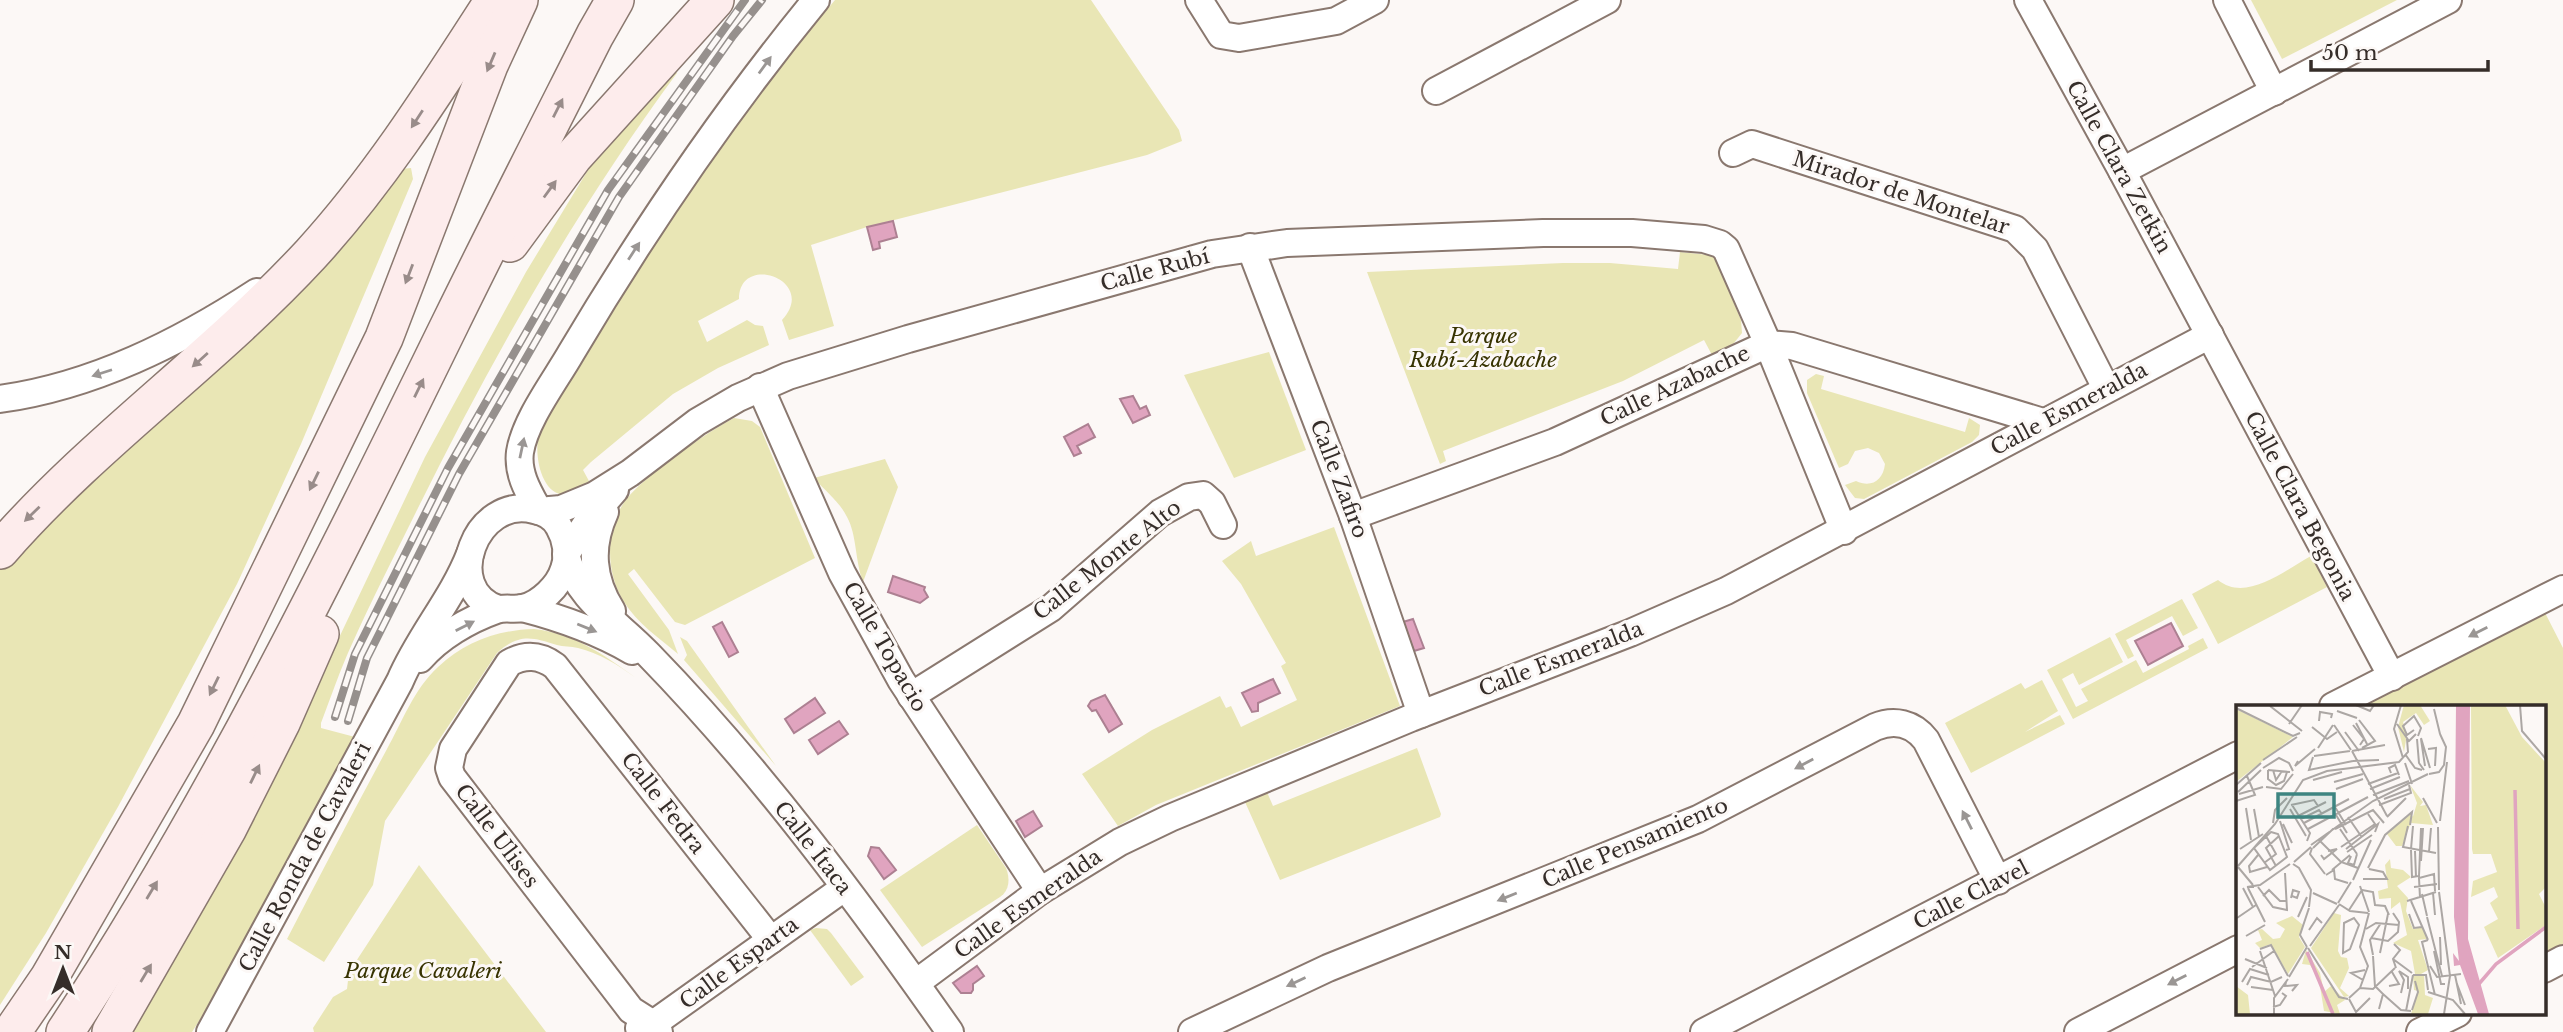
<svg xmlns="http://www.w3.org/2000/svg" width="2563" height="1032" viewBox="0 0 2563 1032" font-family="'Libre Baskerville',serif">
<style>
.green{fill:#e9e6b5}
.water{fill:#e0a4bf;stroke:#ad8092;stroke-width:2}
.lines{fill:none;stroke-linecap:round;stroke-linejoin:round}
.minor-casing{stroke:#8a786f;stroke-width:30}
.secondary-casing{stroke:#8a786f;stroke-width:40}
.minor{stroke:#fff;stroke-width:26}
.secondary{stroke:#fdecec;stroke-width:37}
.rail-casing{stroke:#96908d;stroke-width:8}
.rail{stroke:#fcf8f6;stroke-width:5;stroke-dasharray:16;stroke-linecap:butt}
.oneway{fill:#998c8a}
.oneway2{fill:#9a9694}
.labels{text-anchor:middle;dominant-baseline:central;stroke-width:6;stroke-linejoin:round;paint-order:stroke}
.street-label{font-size:21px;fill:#352d29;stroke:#fcf8f6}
.park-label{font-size:21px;font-style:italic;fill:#373301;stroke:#fcf8f6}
.inset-river{fill:none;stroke:#e0a4bf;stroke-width:3.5}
.inset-road{fill:none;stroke:#aca7a4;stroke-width:2}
.view{fill:#3e8581;fill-opacity:0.15;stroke:#3e8581;stroke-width:3.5}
.inset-edge{fill:none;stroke:#352d29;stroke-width:3.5}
</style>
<rect width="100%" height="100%" fill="#fcf8f6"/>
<g class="green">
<path d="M835 0H1091L1179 130 1182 141 1147 155 867 227 811 245 834 326 789 340 782 320C819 280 739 252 739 299L698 321 707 342 747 320 755 325 763 326 769 345 718 368 673 394 591 462 583 470 589 481C551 520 531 466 539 432 626 280 722 134 835 0Z"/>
<polygon points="2251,0 2397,0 2282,59"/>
<path d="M671 69 677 73C576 210 492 358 417 510 395 555 372 599 352 644 340 670 331 697 321 723V728L355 737 201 1018 192 1032H130L307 705 425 457 526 272 602 147Z"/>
<polygon points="411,168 413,179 301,444 237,584 119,805 46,933 0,1005 0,568 401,169"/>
<polygon points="1680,252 1709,255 1715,258 1741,320 1742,333 1734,343 1712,355 1704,340 1623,381 1443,451 1446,461 1440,464 1367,272 1563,263 1610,263 1678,269"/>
<polygon points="1269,352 1306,450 1234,478 1184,375"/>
<path d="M1816 374 1824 376 1821 389 1965 432 1969 418 1980 425 1979 435 1972 442 1864 499 1855 498 1845 485 1856 481C1871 488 1883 481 1885 464L1879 453 1868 448 1855 451 1848 464 1839 468 1807 393V380Z"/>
<path d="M734 418 752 421 760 427 815 558 685 625 675 622 634 569 628 574 669 630 678 654C659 638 637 623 624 602 606 574 605 532 623 504 639 479 707 432 734 418Z"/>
<path d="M885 459 898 487 863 582C855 561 857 535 847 517 840 502 825 491 814 478Z"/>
<polygon points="1334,527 1400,706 1156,805 1118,826 1082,774 1152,730 1220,696 1226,708 1231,706 1241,727 1297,700 1281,666 1286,663 1241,584 1222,561 1251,541 1256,556"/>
<path d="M2311 556 2327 587 2218 644 2192 594 2218 580C2246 603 2285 570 2311 556Z"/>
<polygon points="2182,599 2198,628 2183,636 2172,616 2126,640 2134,656 2128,659 2115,634"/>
<polygon points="2539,601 2563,648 2563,959 2544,969 2544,706 2333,706"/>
<path d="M534 629C575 634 603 654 636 678 618 665 599 653 578 648 571 646 563 647 557 645 532 637 519 633 497 653L385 821 373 885 324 962 287 939C320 875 353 812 387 749 402 722 414 689 438 667 465 642 497 630 534 629Z"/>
<polygon points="680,637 687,641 776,766 684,660 687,655"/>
<polygon points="2110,637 2123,662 2079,685 2073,673 2062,679 2076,707 2088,701 2081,689 2136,660 2143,673 2189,649 2188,646 2203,638 2208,648 2073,719 2047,670"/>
<polygon points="2042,680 2058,711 2025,732 2060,715 2065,724 1971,773 1945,723 2021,683 2025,689"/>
<polygon points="1417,748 1441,814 1440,817 1280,880 1245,802 1267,792 1273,806"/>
<path d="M977 825 1006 868C1010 878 1010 890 1000 897L922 947 880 890Z"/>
<polygon points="419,865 546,1032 314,1032 313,1028 333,997 347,989 349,972"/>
<polygon points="816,928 827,929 831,933 864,977 851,986 810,930"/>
</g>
<g class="water">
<polygon points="893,221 897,237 879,242 880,248 873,250 867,227"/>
<polygon points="1133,396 1140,409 1146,406 1150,415 1133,423 1120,399"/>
<polygon points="1088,424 1095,437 1077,446 1081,453 1074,456 1064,437"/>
<polygon points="893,576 925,587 924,590 928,597 920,603 888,592"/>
<polygon points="1413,619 1424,648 1414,651 1403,622"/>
<polygon points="722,622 738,652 729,657 713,627"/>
<polygon points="2171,623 2183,646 2148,665 2135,641"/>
<polygon points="1273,679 1280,693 1258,703 1258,711 1252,712 1242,693"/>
<polygon points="1105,695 1122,724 1109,732 1096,710 1092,711 1088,706 1091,701"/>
<polygon points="815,698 825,713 794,733 785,719"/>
<polygon points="839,721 848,734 818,754 809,740"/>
<polygon points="1033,811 1042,826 1025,837 1016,821"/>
<polygon points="871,847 879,848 896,870 884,879 868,856"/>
<polygon points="977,966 984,976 973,984 973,990 971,993 961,993 953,983"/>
</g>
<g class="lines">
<defs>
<g id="minor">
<path d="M816 0C725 111 644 230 571 353 555 381 525 420 520 452 517 474 529 493 539 511L561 509 595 495 630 473 697 422 738 398 788 376 908 339 1212 254 1287 243 1543 233H1632L1704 239 1720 244 1726 249 1768 344 1844 531"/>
<polyline points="1199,0 1221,35 1239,38 1336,21 1375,0"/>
<polyline points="2028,0 2122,171 2392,677"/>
<polyline points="2227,0 2274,92"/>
<polyline points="1436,91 1607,0"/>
<polyline points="1733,153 1752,144 2015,229 2035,249 2106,388"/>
<polyline points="2122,171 2448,0"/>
<polyline points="1250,247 1353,516 1421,714"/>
<polyline points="760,387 842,573 901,680 1040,891"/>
<path d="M0 399C93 386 179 343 257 292"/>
<path d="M615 490 588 521 566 554C576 599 619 623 649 655 761 770 858 901 950 1032"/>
<path d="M605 512C589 547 592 579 612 611"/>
<polyline points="1353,516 1555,442 1768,344 1792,346 2043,422"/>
<path d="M522 608C561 618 596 630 632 651"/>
<path d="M420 659C439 637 468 620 496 610 504 607 514 610 523 608 540 604 559 586 564 569 569 555 566 539 559 527 554 517 545 512 534 510 476 495 440 589 498 609"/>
<polyline points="911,696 1051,608 1160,513 1189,497 1203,495 1212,503 1223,525"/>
<polyline points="2333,706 2563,589"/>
<polyline points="2544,969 2563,959"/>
<polyline points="916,983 1040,891 1120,842 1170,818 1411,718 1630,633 1726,591 2210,335"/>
<polyline points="639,1028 653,1024 844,888"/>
<path d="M210 1032 400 681C419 636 452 600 470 554"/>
<path d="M659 1032 653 1024 631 1010 452 777 449 768 453 749 509 663C525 654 540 655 555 666L771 940"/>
<path d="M1192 1032 1328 968 1698 819 1875 727C1894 719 1913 723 1926 740L1998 881"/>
<polyline points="1704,1032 2238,755"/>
<polyline points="2078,1032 2238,949"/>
<polyline points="2420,1032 2458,1013"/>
</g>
<g id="secondary">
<polyline points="510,243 574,156 715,0"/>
<path d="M0 550C94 442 214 359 311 254 382 176 437 88 494 0"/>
<polyline points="12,1032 49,978 196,724 384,338 489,65 519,0"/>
<path d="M65 1032C213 808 332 565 450 324 497 228 546 132 595 35L615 0"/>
<polyline points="111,1032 228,828 281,723 320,634"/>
</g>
</defs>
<use href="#minor" class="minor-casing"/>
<use href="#secondary" class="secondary-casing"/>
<use href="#minor" class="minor"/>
<use href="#secondary" class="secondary"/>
<defs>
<g id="rail">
<polyline points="335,717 355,654 448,468 608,190 745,0"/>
<polyline points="348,721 367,658 459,474 619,197 733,36 762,0"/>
</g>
</defs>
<use href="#rail" class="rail-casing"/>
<use href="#rail" class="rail"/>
</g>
<defs><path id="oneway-solid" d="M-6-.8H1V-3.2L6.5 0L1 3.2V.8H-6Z" transform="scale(1.75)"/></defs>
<g class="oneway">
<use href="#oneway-solid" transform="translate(491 62) rotate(113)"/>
<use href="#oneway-solid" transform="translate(558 108) rotate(-63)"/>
<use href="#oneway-solid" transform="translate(417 119) rotate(123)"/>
<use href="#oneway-solid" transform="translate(550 189) rotate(-54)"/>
<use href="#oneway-solid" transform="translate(409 274) rotate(111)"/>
<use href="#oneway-solid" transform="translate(200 360) rotate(138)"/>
<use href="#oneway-solid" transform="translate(419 388) rotate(-64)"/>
<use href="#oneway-solid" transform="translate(314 481) rotate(116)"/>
<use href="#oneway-solid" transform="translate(32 514) rotate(136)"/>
<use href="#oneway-solid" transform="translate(214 686) rotate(116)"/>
<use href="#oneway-solid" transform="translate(255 774) rotate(-64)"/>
<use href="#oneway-solid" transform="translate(152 890) rotate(-59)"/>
<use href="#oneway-solid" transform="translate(146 973) rotate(-59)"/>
</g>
<g class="oneway2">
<use href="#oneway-solid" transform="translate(765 65) rotate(-54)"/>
<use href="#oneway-solid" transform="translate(634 251) rotate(-57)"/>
<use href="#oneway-solid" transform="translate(102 373) rotate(162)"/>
<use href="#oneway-solid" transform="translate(522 448) rotate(-78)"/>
<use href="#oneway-solid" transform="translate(465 626) rotate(-27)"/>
<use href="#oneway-solid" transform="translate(587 628) rotate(22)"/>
<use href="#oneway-solid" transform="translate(2478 632) rotate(153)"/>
<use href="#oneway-solid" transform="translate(1804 764) rotate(152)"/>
<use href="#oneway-solid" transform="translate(1967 820) rotate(-117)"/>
<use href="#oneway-solid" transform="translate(1507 897) rotate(158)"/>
<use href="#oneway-solid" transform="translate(2177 980) rotate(153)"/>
<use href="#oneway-solid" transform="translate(1296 982) rotate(155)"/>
</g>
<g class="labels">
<g class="street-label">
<text transform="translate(2119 167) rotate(61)">Calle Clara Zetkin</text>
<text transform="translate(1901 193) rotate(18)">Mirador de Montelar</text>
<text transform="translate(1155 270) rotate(-15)">Calle Rubí</text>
<text transform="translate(1675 386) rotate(-25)">Calle Azabache</text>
<text transform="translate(2069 409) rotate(-28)">Calle Esmeralda</text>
<text transform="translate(1339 479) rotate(69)">Calle Zafiro</text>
<text transform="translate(2300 506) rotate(62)">Calle Clara Begonia</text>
<text transform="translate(1107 560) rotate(-38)">Calle Monte Alto</text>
<text transform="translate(885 647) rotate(60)">Calle Topacio</text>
<text transform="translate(1561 659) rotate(-21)">Calle Esmeralda</text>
<text transform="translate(663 803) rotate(52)">Calle Fedra</text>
<text transform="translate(497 836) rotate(53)">Calle Ulises</text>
<text transform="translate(1635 843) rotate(-23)">Calle Pensamiento</text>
<text transform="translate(813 848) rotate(52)">Calle Ítaca</text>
<text transform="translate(305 857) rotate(-62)">Calle Ronda de Cavaleri</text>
<text transform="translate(1971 895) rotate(-27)">Calle Clavel</text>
<text transform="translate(1028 904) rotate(-35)">Calle Esmeralda</text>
<text transform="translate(739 963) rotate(-36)">Calle Esparta</text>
</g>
<g class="park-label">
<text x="1483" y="336">Parque<tspan x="1483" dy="24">Rubí-Azabache</tspan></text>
<text x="423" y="971">Parque Cavaleri</text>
</g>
</g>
<g transform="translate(2236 705)">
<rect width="310" height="310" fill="#fcf8f6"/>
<path d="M168 0H184L194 16 188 20 180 8 167 17 171 29 168 47 162 22ZM235 0H269L286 32 310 58V182L303 189 310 203V220L262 253 248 222 262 214 254 198 262 192 258 182 235 192 237 176 261 167 255 149H237L236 144ZM0 4 57 32 0 77ZM174 80 187 97 184 101 190 100 197 120 175 118 181 98ZM174 108 177 112 166 141H160L151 129ZM154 154 155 163 167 165 175 172 161 181 172 193 170 206 177 224 187 222 191 234 182 235 192 265 185 269H179L175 246 157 238 171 230 164 197 155 204V193L143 194 142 186 152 183 149 160ZM98 208 105 210 102 246 105 252 111 253 113 263 104 283 113 291 108 292 75 243ZM56 211 67 220 63 232 69 242 52 269 35 239 24 243 19 238 26 235 22 225 26 224 37 234 44 233 49 224 40 218ZM70 245 84 268 88 287 95 281 109 295 101 300 104 309 88 306 83 275 74 260 66 259ZM188 269 189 290 197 293 192 309H175L182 286 178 285 177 270ZM0 281 12 290 14 309H0Z" fill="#e9e6b5"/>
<path d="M220 0H234L232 234 253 309H242L224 260 218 261 217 248 223 256 218 212Z" fill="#e0a4bf"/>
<path class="inset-river" d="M279 85 282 224M71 247 97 309M242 280 260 259 310 222"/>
<path class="inset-road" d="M120 0 134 6 138 0M165 0 158 24 167 53M284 0 286 26 310 54M34 1 66 26M0 3 57 31 64 28M198 4 204 29M101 6 121 13M123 15 139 36 126 43M83 16 84 7 96 9 95 13M120 18 131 39M53 19 66 0M161 19 173 36 180 29M98 20 115 45M117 20 128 34 124 40M76 22 91 34 101 27M178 25 171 30 167 21 178 11 185 23 182 31M109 27 123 46M185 33 194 63M181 34 183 58 188 65M185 34 189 61M82 43 97 20M192 44 200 43 199 61M116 46 151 111M116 46 149 40M169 49 179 63 186 65M78 51 114 46M77 52 73 65 117 56M27 55 61 32M62 56 59 61 79 44M117 56 143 55M169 58 176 79M27 63 43 53 53 58 57 66M32 65V74L40 80 48 76 51 67M32 65 54 67M37 65 40 75 46 66M155 68 153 63 159 60 163 70M193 69 203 67 208 60 210 42 204 29M77 75 106 67M98 77 127 69M132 79 162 68M0 80 25 58M30 82 45 84 57 69M100 84 127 74M134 84 164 72M2 87 25 65M3 89 27 82M137 90 173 76M187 93 201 118M148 94 174 84M0 96 19 90 11 71M55 100 78 95 82 101M56 100 74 128 71 136M143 100 175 88 173 80M99 102 110 120M10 103 15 135M18 104 23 132M54 104 70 131M100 110 111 128M62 111 90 97M112 112 125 131M151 112 170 93M65 114 83 105 86 109M44 116 53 144 50 145M204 116 211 57M37 118 39 105 51 93M68 118 113 94M47 119 56 138M172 121 167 142 200 148M202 122 203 185M72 124 132 92M99 124 137 105 148 118M104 124 121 149M35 127 42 129 51 152 34 165 18 143ZM82 134 105 157 122 163M75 140 137 96 192 69M105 142 139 119 132 109M76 143 74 149 89 169M77 143 97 124M4 144 27 129M110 144 142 119 139 127M175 144 177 121M175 145 176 172 183 171 185 123M179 146 180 172M111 147 136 130M193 147 195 123M22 150 13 161 14 167 31 162M85 150 88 154 101 144 92 146M115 151 112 158 118 160 121 149M185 156 187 123M58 157 75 142M28 158 40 149 30 131M57 159 63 163 75 185 73 202M2 161 39 119 67 75 91 66 163 57 172 47 171 34M40 161 30 143 43 131M2 162 17 180M132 163 149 130 176 107 174 120M96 165 114 150M90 170 98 165 99 174 112 178M127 174H151L147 167 133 164M117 175 135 135M124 181 133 207M18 182H11L24 180 54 159M22 182 37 202 51 205 49 168M178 182 201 179M7 183 17 202M12 183 29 217M126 185 137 187 139 200 149 201 153 210M203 187 214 271 208 309M77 188 101 199M197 188 199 210M186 189 191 211M27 191 33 185 44 196H51M55 193 57 185 63 187 61 193 56 191M184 193 183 173 198 169 199 186M171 196 200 187M175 196 192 235M102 198 115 177M103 199 114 206 132 208M113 205 126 185M173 209 178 223 186 222M62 212 71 192M191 212 206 271M1 213 20 200M118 213 123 220 114 244 107 248 108 218ZM130 224 140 218 163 220M73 225 81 213 86 218M10 231 29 220M204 232 205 260M135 233 152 236 162 227 163 217 157 208M192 235 186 237 199 290M158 239 164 245 157 254 160 263M74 241 103 200M71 242 64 230 73 203M72 243 103 292 112 294M24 244 35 240 52 271M24 246 39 291M198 246 205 279H209M144 248 152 209M137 250 134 235 145 218M137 251 139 282M9 254 31 263M157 254 176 268M194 261 201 272 225 269M16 262 38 246M177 270H190L192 285M219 270 225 299M53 272 71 242M127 275 115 268 129 265M6 277 14 264 33 270M50 277 49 281 61 280 56 286M221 279 229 300M11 280 15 272 35 277 46 272M153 281 163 279 156 267M15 282 37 285M140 282 147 289 143 304M124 283 137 284 159 263M192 287 217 295 229 309M165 288 168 275 163 266 172 272V284M147 289 165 305 175 306M113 293 124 283 132 261 124 242 133 208M113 294 120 307 134 293M37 302 44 300 50 291 46 288M176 305 182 287 179 276M170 306 177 270M38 309V293L52 274"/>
<path class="view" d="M42 89H98V112H42Z"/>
<rect width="310" height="310" class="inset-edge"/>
</g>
<g transform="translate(63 969)" stroke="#fcf8f6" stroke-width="5" paint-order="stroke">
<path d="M0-5L12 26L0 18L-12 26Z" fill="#352d29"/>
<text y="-10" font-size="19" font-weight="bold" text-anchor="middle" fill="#352d29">N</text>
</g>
<path d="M2311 60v10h177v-10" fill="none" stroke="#352d29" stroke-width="3.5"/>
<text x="2322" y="60" font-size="21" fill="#352d29" stroke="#fcf8f6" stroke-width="5" paint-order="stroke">50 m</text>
</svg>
